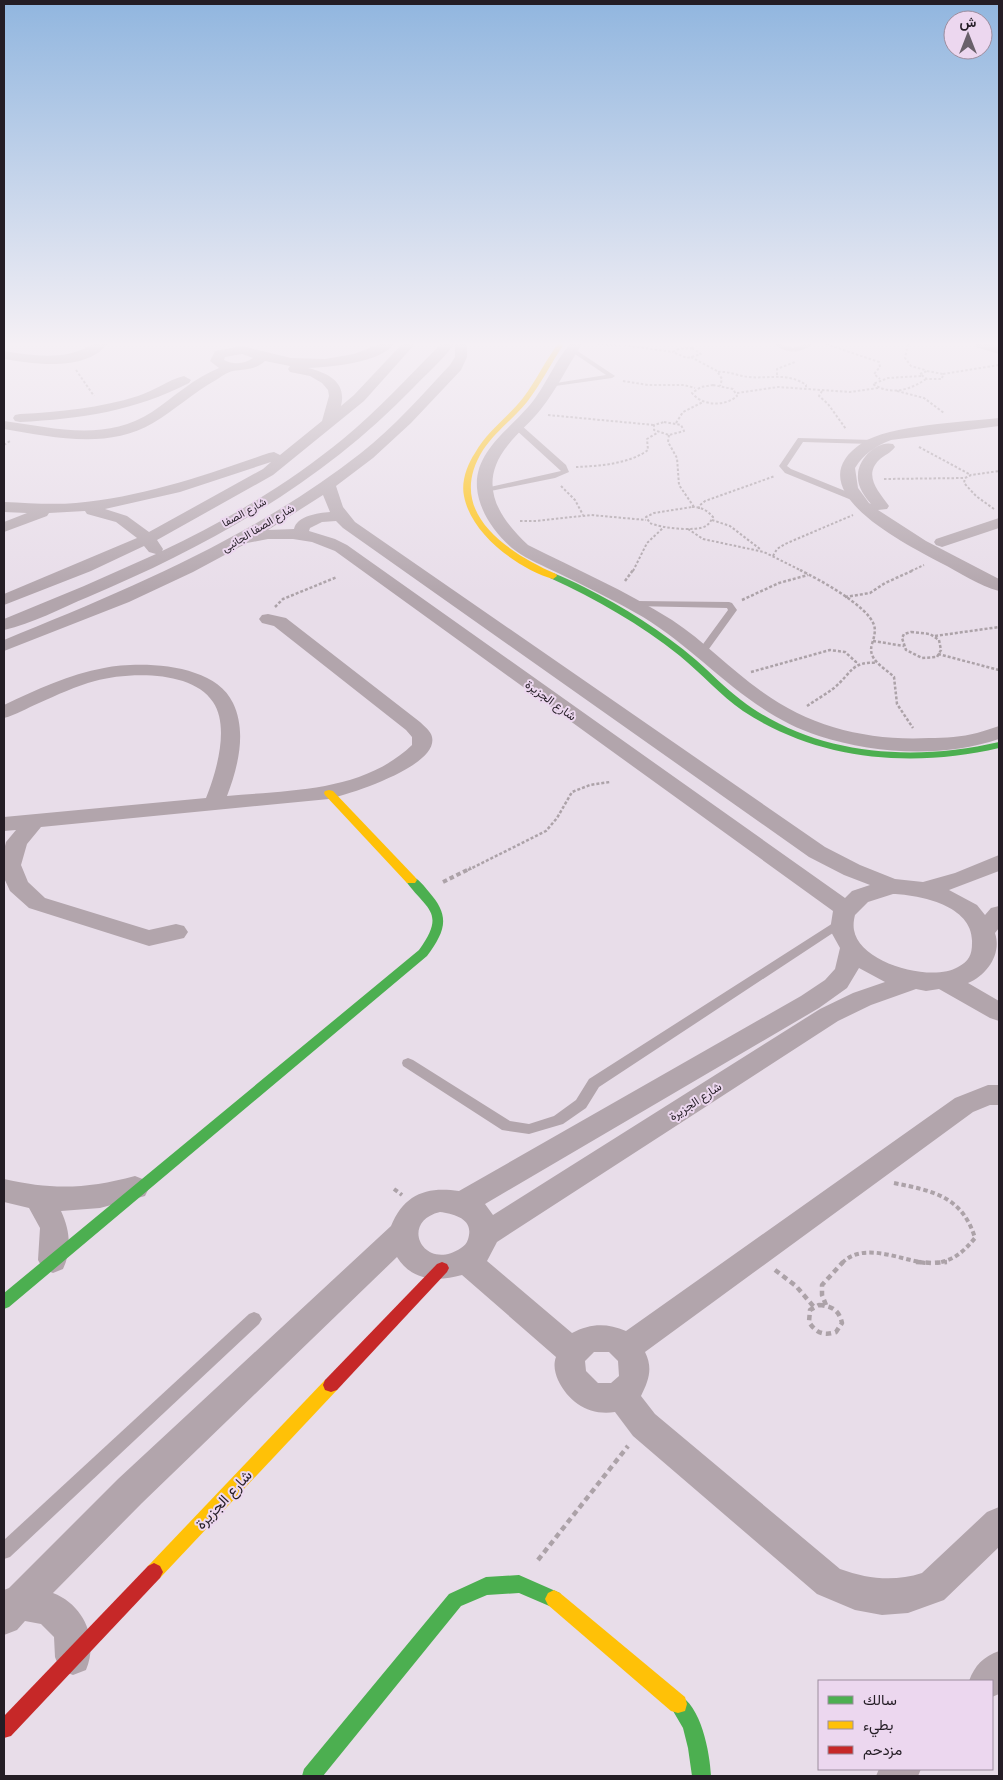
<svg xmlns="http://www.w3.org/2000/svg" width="1003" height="1780" viewBox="0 0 1003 1780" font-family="'PT Serif',Vazirmatn,serif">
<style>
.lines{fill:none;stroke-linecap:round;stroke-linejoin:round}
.path-far3{stroke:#aca2a8;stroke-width:2;stroke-dasharray:2.5 2;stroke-linecap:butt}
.path-far2{stroke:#aca2a8;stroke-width:2.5;stroke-dasharray:3 2;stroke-linecap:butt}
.path-far1{stroke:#aca2a8;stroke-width:4;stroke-dasharray:4.5 3;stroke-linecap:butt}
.path{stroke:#aca2a8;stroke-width:4.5;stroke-dasharray:5.5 4;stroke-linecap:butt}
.lane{fill:#b2a5ac;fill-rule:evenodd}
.street{fill:#b2a5ac;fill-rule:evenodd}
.fast{fill:#4caf50;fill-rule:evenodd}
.slow{fill:#ffc107;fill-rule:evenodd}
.jam{fill:#c62828;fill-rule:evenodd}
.labels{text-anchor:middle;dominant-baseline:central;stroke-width:4;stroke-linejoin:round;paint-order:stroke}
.far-street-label{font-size:11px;fill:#241d25;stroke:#ecd7ef}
.street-label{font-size:12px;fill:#241d25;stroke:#ecd7ef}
.near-street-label{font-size:15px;fill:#241d25;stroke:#ecd7ef}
</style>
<rect width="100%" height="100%" fill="#e8dde9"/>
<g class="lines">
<g class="path-far3">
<polyline points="592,344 630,346 673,352"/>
<polyline points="826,344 879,362 880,367 874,374 880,379"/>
<polyline points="908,344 905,358 911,366 925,370"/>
<polygon points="692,348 701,354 687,358 673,352 678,349"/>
<polyline points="691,357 717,371 722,379 720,386"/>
<polyline points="76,370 94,396"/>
<polygon points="927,371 943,374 942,379 927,379 920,374"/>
<path d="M718 372C729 371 738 376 749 377 769 379 788 372 806 385V388"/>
<polyline points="943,374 999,365"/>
<polyline points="777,375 777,369 795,362"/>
<path d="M921 376 888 378 873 384C891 396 910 390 926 379"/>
<polyline points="623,381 648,385 684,385 695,388"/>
<path d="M713 385 733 389 737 396C725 407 702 406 692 393L701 387Z"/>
<polyline points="822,391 819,396 828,404 846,429"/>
<polyline points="897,391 924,398 944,413"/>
<polyline points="737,393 778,387 850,392 878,388"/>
<polyline points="548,415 654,425"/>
<polygon points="664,422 681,425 684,431 669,435 654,430 654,425"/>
<polyline points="676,423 683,412 703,402"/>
<polyline points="669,435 668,442 677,458 679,485 694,507"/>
<polyline points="4,445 10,441"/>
<polyline points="919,447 971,475"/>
<path d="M576 467C599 466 629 464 648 450L647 439 657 433"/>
<polyline points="884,479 965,478"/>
<polyline points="561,486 575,500 583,515"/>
<path d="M692 507C701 507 707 510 713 517 711 521 709 524 706 526 695 532 661 528 650 523L646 517 654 513Z"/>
<polyline points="699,509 699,506 705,501 775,476"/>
<polyline points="994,509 976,496 964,483 965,478 971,475 999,471"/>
<polyline points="712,520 730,526 760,549"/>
<polyline points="520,521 536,521 591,515 646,520"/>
<polyline points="688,529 703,539 764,552 802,571"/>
<polyline points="773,556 777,549 785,544 853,515"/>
<polyline points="633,571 647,543 664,527"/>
<polyline points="911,571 924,565"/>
</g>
<g class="path-far2">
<path d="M800 570C818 579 867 605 874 625 876 631 874 637 872 644 867 660 884 667 894 677L897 704 913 728"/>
<polyline points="625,581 633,570"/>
<polyline points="845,597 870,593 885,583 914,570"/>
<polyline points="742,600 779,583 808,575"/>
<polyline points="275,607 283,599 337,577"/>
<polygon points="911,632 930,634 939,640 941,650 937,657 922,658 906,650 902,638 904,634"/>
<polyline points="935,636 999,627"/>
<polyline points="873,641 904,646"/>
<polyline points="938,654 999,670"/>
<polyline points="751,672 830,650 845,652 856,662 855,665"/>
<path d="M807 706C816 700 826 694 834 688 852 673 851 661 877 663"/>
<polyline points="468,870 546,831 557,818 572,792 590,785 610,782"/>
</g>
<g class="path-far1">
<polyline points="443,882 471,868"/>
<path d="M894 1183C933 1191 962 1196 975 1238 964 1251 955 1260 937 1263"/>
<polyline points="394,1189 402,1195"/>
<path d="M842 1263C864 1241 900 1260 926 1263"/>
</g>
<g class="path">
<polyline points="916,1262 932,1263 947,1262"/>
<polyline points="775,1270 796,1286 814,1307"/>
<path d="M819 1305C832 1306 839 1310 842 1323L836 1332C824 1336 816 1333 809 1322L810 1310Z"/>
<polyline points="826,1305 822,1295 822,1285 843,1262"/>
<polyline points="538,1560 628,1446"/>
</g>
<g class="lane">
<path d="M774 344H781L793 348 805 344H812C801 354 786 354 774 344Z"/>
<polygon points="571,347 573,348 615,376 612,378 548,387 548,385 550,384 606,375 569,350 568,349"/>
<polygon points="515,425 521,425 566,465 569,472 555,478 481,493 481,489 561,471 515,429"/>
<polygon points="798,438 874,440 874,444 871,444 803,442 787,466 791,469 860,497 860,501 854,501 785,473 779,466"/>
<polygon points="636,601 729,602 732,603 737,610 706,653 703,654 698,651 728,610 727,608 633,606 632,604"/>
<polygon points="841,918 845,919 847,922 845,925 599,1087 586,1108 563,1124 529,1134 502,1130 403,1066 402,1063 403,1060 408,1058 413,1060 510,1121 529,1124 554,1116 576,1100 589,1079"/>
<polygon points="254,1312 259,1314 262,1319 259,1324 10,1557 4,1559 4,1540 249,1314"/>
</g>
<g class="street">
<path d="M93 344H107C86 372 33 364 4 359V351C35 356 64 361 93 344Z"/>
<path d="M379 344H394C379 363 331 367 308 368 328 373 347 382 341 406L354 395 402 344H415L364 401 273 475 157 540 163 549 162 551C226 521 288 484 343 439 378 410 409 376 441 344H454C443 360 426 374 413 388 321 483 209 546 88 597 61 608 32 624 4 630V619L84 586 156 554 149 552 144 546 91 571 4 605V594L137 538 116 522 87 514 85 511 49 513 47 516 4 532V522L27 513 4 512V502C28 503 52 505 76 503 143 497 206 475 269 453L274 452 280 455 322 421 329 396 328 390 322 383 310 376 290 372 288 369 290 366 265 361C255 370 245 369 233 371 227 372 221 377 216 380 194 392 175 410 153 423 107 450 53 437 4 429V421C54 428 106 442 152 412 174 397 194 378 219 368L210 361 215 351 242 346 291 358 325 359 354 354ZM242 354 253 358C244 364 234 365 224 360L225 357ZM271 462 263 469 149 532 127 516 105 509 180 492Z"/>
<path d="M455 344H467V357L461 370 411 423 373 458 336 486 343 507 355 522 825 847 860 865 895 879 923 882 955 873 999 855V871L949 890 977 905 985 915 991 908 999 906V928L995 933C1002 954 987 975 968 983L999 1001V1021L990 1018 939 989 926 991 916 989 871 1005 838 1021 497 1242 487 1261 572 1333C591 1323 607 1323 626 1331L955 1098 988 1085H999V1105H990L973 1112 645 1352C653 1368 649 1380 641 1396L655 1414 840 1569C868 1579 894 1582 922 1573L987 1512 999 1507V1547L944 1600 908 1613 882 1615 855 1610 817 1594 633 1436 615 1412C590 1416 569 1403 558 1380 555 1373 553 1365 556 1357L462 1275C437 1282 412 1281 397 1257L142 1503 53 1593C84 1605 99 1639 86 1670L73 1675 60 1670 55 1657 54 1637 41 1624 25 1621 17 1630 4 1635V1590L9 1588 118 1479 391 1226C404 1194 427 1186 459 1191L801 996 825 980 835 969 840 948 830 930 833 911 335 551 312 542 293 539H268L247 543 193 572 129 602 4 651V640C129 589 254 537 361 453 394 427 422 395 450 365L455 357ZM323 495 330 512C317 513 297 516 294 529L268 530ZM336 521 343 528 809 857 844 875 870 885 852 891 845 898 347 545 335 539 309 531 310 528 322 522ZM893 894C921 895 974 906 972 943 972 955 969 961 958 967 932 983 859 963 854 930 853 925 854 919 855 915L868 902ZM859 968 885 982 853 993 820 1009 493 1215 485 1204 819 1008 847 988ZM440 1212C453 1214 472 1218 469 1235 468 1241 466 1245 461 1248 424 1273 398 1222 440 1212ZM594 1352H609L618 1361 619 1376 611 1383H598L586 1371 585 1361Z"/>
<path d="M570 344H582C568 365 557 389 541 409 531 422 518 432 508 445 477 483 497 516 528 545 576 569 626 591 672 620 704 641 730 669 761 691 810 727 868 741 929 738 945 738 962 737 977 733 985 731 992 728 999 726V739C943 758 875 754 819 736 747 713 705 655 643 617 615 601 587 587 558 573 544 566 528 560 516 551 497 537 479 512 477 488 474 448 516 426 536 397 548 380 556 360 570 344Z"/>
<polygon points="975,344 992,344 999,346 999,354 976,347"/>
<path d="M184 376 191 380 189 383C135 411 80 419 20 422L15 421 13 418 15 415 20 414C60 412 100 408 138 396 154 391 168 380 184 376Z"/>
<path d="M999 418V426L891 440C876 446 864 453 855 468L858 488 869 503 871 504C864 496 857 486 858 475 858 459 877 440 893 444L895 447C891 453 884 455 879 460 863 476 879 492 889 506L887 509 878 510 926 541 999 579V591C979 586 959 572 941 563 906 544 793 489 862 443 889 425 964 422 999 418Z"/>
<polygon points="999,518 999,528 942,547 936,545 934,542 936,539"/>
<path d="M268 614 286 618 420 722C424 726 431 731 432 737 439 766 350 794 329 799L41 827 27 844 21 865 28 882 45 898 149 930 176 924 184 926 188 932 184 938 149 946 29 908 10 891 4 878V850L6 842 16 830 4 831V817L206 798C216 773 230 727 213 702 192 670 128 672 95 681 76 686 57 695 39 703 27 708 16 715 4 718V705C36 690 69 674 104 668 141 661 214 663 233 703 247 732 238 767 227 796 291 790 363 792 412 745V737L406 730 274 626 262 623 259 619 262 615Z"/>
<path d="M135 1176 145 1180 149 1188 145 1196 100 1208 61 1211C70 1230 72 1250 63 1269L53 1273 43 1269 38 1260 40 1228 29 1208 4 1202V1179C52 1190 87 1189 135 1176Z"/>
<path d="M999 1651V1694L992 1697V1681H969C975 1665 983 1657 999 1651Z"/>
<polygon points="879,1769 921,1769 918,1776 876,1776"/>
</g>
<g class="fast">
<path d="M553 573C564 577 574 582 584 587 624 607 662 631 696 660 711 673 725 688 741 700 814 756 913 762 999 742V748C913 768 819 761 743 711 720 695 702 674 680 656 640 624 596 599 550 578L549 576Z"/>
<path d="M411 876C418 878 424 886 429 892 451 917 445 931 427 956L9 1307 4 1309V1293L419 950C447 911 426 910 405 880Z"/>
<polygon points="519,1575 560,1593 563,1599 560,1605 554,1608 519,1593 487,1595 461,1606 323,1776 302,1776 304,1769 449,1594 486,1577"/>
<path d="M678 1695C701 1704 710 1753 711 1776H692L688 1748 683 1728 669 1704 671 1697Z"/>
</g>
<g class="slow">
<path d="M558 344H564C551 363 541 384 527 402 513 419 495 432 483 450 444 512 507 552 556 574L557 576 553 579C517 568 471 534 464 496 461 482 467 465 475 453 487 431 508 417 523 398 536 381 545 361 558 344Z"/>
<polygon points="329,790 333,791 415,877 417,880 415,883 407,883 325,795 324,793 325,791"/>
<polygon points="331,1378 337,1380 339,1385 337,1390 160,1578 154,1581 148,1578 145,1572 148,1566 325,1380"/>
<polygon points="554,1590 560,1593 685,1697 687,1704 685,1711 678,1713 671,1711 548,1605 545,1599 548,1593"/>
</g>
<g class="jam">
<polygon points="442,1262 447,1264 449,1268 447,1272 337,1390 331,1392 325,1390 323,1385 325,1380 437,1264"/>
<polygon points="154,1563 160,1566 163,1572 160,1578 11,1736 4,1738 4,1716 148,1566"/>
</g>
</g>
<linearGradient id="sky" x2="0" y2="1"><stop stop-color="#91b6df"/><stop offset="0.58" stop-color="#f5f0f5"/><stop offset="1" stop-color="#f5f0f5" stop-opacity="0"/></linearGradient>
<rect width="1003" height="593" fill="url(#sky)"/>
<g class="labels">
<g class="far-street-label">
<text transform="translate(244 512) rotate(-29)">شارع الصفا</text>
<text transform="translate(258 528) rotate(-31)">شارع الصفا الجانبى</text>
</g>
<g class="street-label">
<text transform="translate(551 700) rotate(36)">شارع الجزيرة</text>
<text transform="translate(695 1101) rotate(-33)">شارع الجزيرة</text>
</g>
<g class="near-street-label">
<text transform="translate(223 1499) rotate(-47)">شارع الجزيرة</text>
</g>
</g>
<rect width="1003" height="1780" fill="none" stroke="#241d25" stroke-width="10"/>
<rect x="818" y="1680" width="175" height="90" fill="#ecd7ef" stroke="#9c8d9e"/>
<rect x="828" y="1696" width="25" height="8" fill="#4caf50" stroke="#9c8d9e"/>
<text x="863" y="1705" font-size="15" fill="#241d25">سالك</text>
<rect x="828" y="1721" width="25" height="8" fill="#ffc107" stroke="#9c8d9e"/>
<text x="863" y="1730" font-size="15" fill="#241d25">بطيء</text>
<rect x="828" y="1746" width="25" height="8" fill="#c62828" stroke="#9c8d9e"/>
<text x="863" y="1755" font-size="15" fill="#241d25">مزدحم</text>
<g transform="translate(968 35)"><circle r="24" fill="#ecd7ef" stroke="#9c8d9e"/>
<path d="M0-4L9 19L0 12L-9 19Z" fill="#69606a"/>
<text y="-8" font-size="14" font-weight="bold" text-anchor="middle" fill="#241d25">ش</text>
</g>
</svg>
